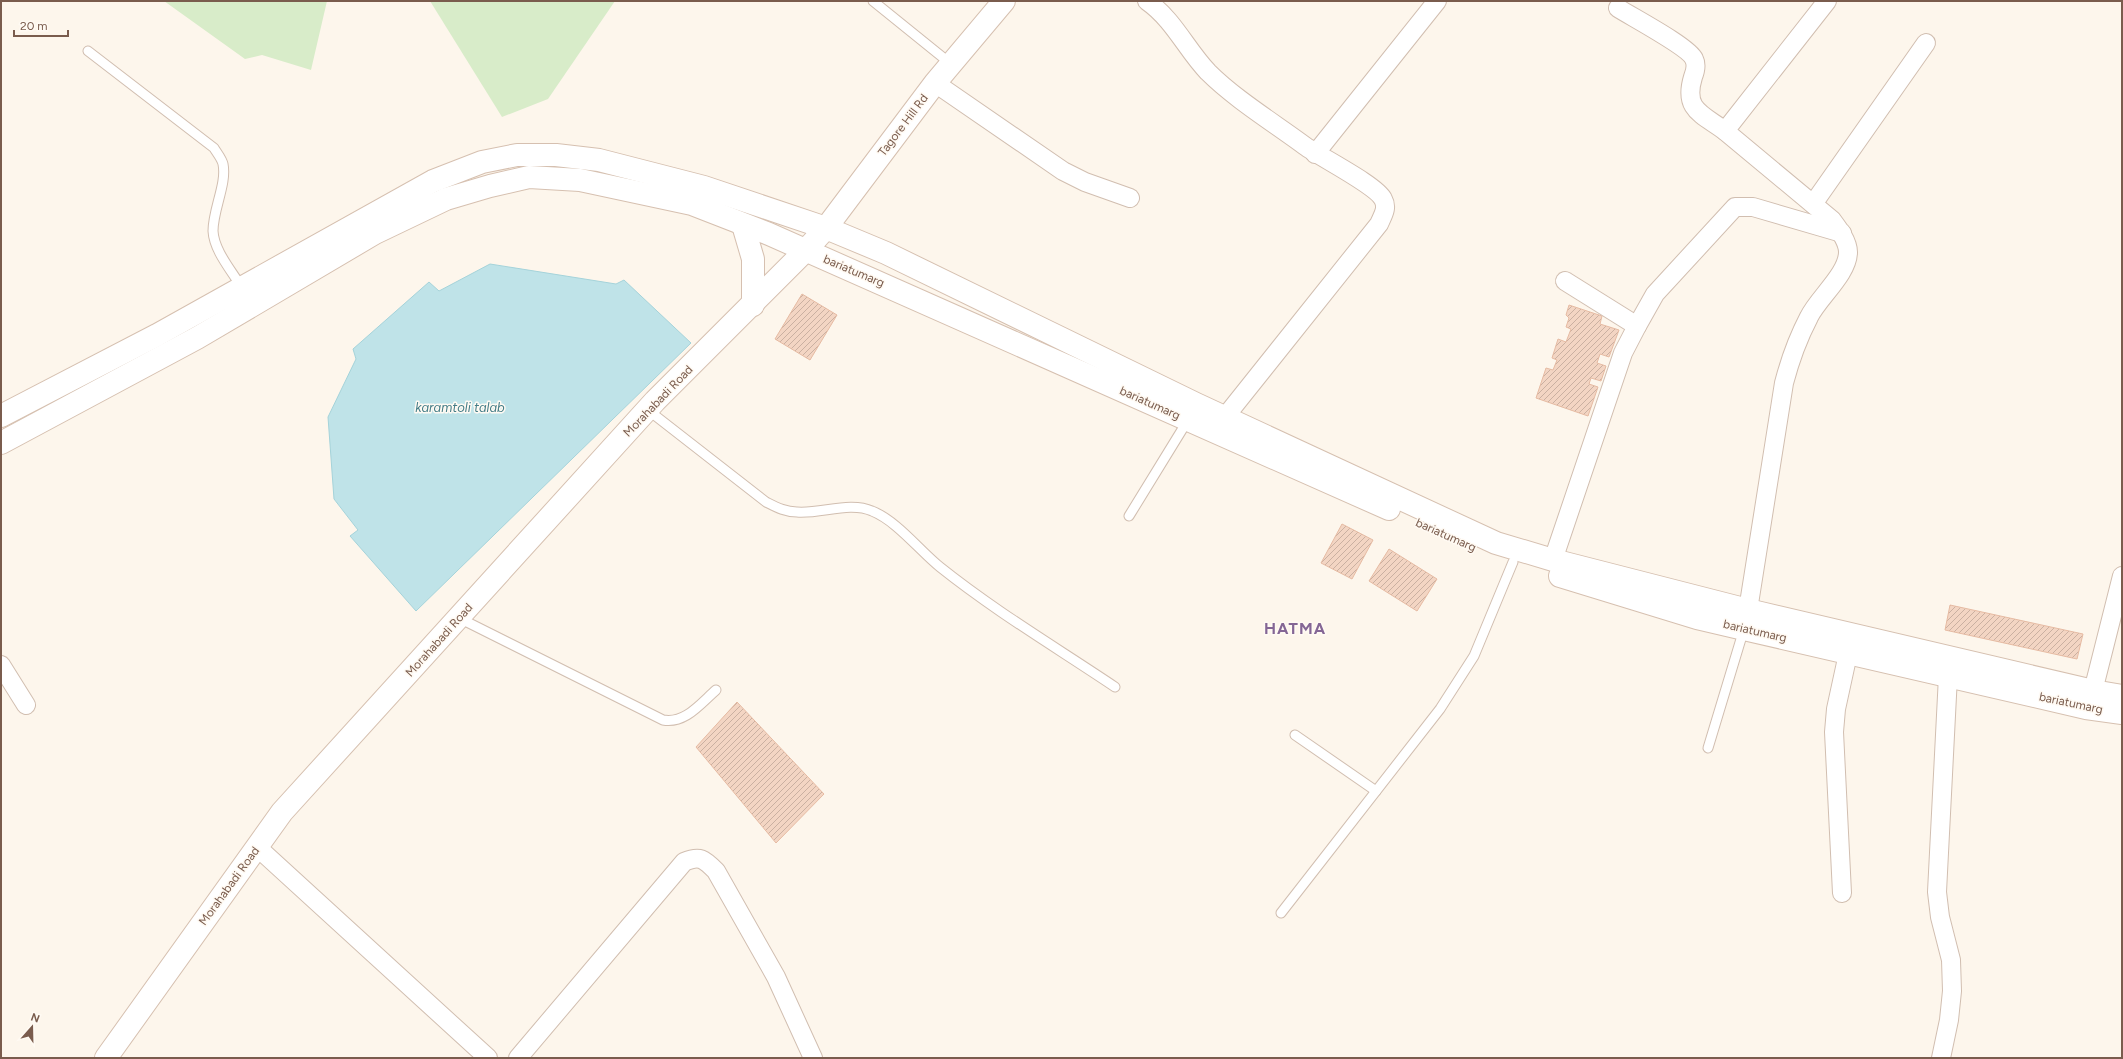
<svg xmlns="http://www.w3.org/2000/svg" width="2123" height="1059" viewBox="0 0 2123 1059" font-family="Figtree,sans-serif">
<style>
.green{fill:#d8ecc9}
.water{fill:#bfe3e8;stroke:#a5d3da}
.building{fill:url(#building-hatch);stroke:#e6bba3}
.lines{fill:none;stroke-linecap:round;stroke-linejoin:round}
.service-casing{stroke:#d1beb0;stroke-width:11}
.minor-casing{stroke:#d1beb0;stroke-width:20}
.secondary-casing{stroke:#d6c0b0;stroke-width:24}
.service{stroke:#fff;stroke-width:9}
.minor{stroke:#fff;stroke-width:18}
.secondary{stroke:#fff;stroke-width:22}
.labels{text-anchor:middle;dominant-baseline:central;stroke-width:3;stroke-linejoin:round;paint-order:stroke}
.street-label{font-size:12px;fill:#7a5c4d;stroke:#fffaf3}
.water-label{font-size:13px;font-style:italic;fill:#437c86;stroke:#fffaf3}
.district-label{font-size:16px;font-weight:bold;letter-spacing:1px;fill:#846695;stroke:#fffaf3}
</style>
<defs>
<pattern id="building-hatch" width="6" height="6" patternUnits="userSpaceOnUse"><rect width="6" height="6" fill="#f3d5c3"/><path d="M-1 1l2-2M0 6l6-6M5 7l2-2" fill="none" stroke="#cab0a1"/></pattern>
</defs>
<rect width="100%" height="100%" fill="#fdf6ec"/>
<g class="green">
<polygon points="164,1 327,1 311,70 262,55 245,59"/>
<polygon points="430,1 615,1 548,99 502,117"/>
</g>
<polygon class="water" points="490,264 616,284 624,280 691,343 416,611 350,536 358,530 334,499 328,417 356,359 353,349 429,282 439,291"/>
<g class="building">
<polygon points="802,294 837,315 810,360 775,339"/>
<polygon points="1569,305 1602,316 1600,324 1619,330 1609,357 1600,354 1597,363 1606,366 1601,381 1591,378 1589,384 1598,387 1588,416 1536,398 1546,368 1553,370 1557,360 1552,358 1558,339 1566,342 1571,329 1566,327 1569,318 1566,315"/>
<polygon points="1342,524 1373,540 1352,579 1321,563"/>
<polygon points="1389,549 1437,579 1417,611 1369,581"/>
<polygon points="1950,605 2083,634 2077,659 1945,630"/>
<polygon points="737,702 824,794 776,843 696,747"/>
</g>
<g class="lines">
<defs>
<g id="service">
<polyline points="873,1 951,64"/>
<path d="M88 51 214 148C217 153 222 159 223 164 227 184 213 209 213 231 214 251 232 271 242 288"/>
<path d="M648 410 766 502C776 507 785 512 797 512 821 514 850 501 872 511 897 521 919 550 940 567 995 611 1057 648 1115 687"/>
<polyline points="1129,516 1188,420"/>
<path d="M459 618 663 720C685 724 700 704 716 690"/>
<polyline points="1295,735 1376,791"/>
<polyline points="1708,748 1744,629"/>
<polyline points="1281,913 1440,709 1474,656 1513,562"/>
</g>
<g id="minor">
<path d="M1147 1C1174 20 1186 49 1208 72 1235 99 1274 123 1305 146 1320 157 1376 185 1383 199 1388 208 1383 215 1379 224L1225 417"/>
<path d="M1618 8C1632 17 1689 47 1694 59 1697 65 1695 72 1693 77 1683 110 1702 114 1725 131"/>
<polyline points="935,83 1063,171 1085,182 1130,198"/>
<polyline points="1315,154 1437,1"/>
<polyline points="1813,204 1926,43"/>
<polyline points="1565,281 1637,326"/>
<polyline points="1553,560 1623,353 1637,326 1655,294 1735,207 1753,207 1842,233"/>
<path d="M1748 610 1784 383C1790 360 1798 338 1809 317 1818 298 1848 274 1848 252 1848 241 1838 228 1832 220L1725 131 1827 1"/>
<polyline points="1,665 26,705"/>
<polyline points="2093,691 2122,576"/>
<polyline points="257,847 488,1058"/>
<polyline points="1842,893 1834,732 1836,709 1851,640"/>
<path d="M518 1058 684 862C700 855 704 859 716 871L776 977 813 1058"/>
<polyline points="1941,1058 1949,1020 1952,991 1951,960 1940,917 1937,892 1948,676"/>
</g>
<g id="secondary">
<polyline points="743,225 753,259 753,305"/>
<polyline points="1,416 157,335 433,181 482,162 517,155 556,155 599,160 704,187 826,228 886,253 1196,404 1496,543 1553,560 1748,610 2093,691 2122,696"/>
<polyline points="1,443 197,338 375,233 446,199 490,186 529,177 580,180 692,204 769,234 1389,509"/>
<polyline points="1560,576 1697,618 1744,629 2086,708 2122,713"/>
<polyline points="106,1058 282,812 655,401 806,250 826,228 935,83 1004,1"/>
</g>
</defs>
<use href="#service" class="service-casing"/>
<use href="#minor" class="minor-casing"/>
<use href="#secondary" class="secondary-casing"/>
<use href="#service" class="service"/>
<use href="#minor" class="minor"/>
<use href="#secondary" class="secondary"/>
</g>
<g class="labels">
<g class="street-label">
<text transform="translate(903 125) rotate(-53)">Tagore Hill Rd</text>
<text transform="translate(854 271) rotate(23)">bariatumarg</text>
<text transform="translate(658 401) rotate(-46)">Morahabadi Road</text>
<text transform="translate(1150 403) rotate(24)">bariatumarg</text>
<text transform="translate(1446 535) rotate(24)">bariatumarg</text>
<text transform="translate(1755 631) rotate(13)">bariatumarg</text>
<text transform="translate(439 640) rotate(-48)">Morahabadi Road</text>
<text transform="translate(2071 703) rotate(12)">bariatumarg</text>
<text transform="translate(229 886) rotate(-54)">Morahabadi Road</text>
</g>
<g class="water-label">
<text x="460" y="407">karamtoli talab</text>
</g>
<g class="district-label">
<text x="1295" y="628">HATMA</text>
</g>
</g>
<rect width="2123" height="1059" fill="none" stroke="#7a5c4d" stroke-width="4"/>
<g transform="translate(32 1027) rotate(20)" stroke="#fffaf3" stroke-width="3" paint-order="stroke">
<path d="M0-3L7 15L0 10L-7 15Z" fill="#7a5c4d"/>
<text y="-6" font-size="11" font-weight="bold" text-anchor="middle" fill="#7a5c4d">N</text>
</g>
<path d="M14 30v6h54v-6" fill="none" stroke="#7a5c4d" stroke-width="2"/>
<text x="20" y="30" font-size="12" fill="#7a5c4d" stroke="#fffaf3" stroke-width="3" paint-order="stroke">20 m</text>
</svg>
